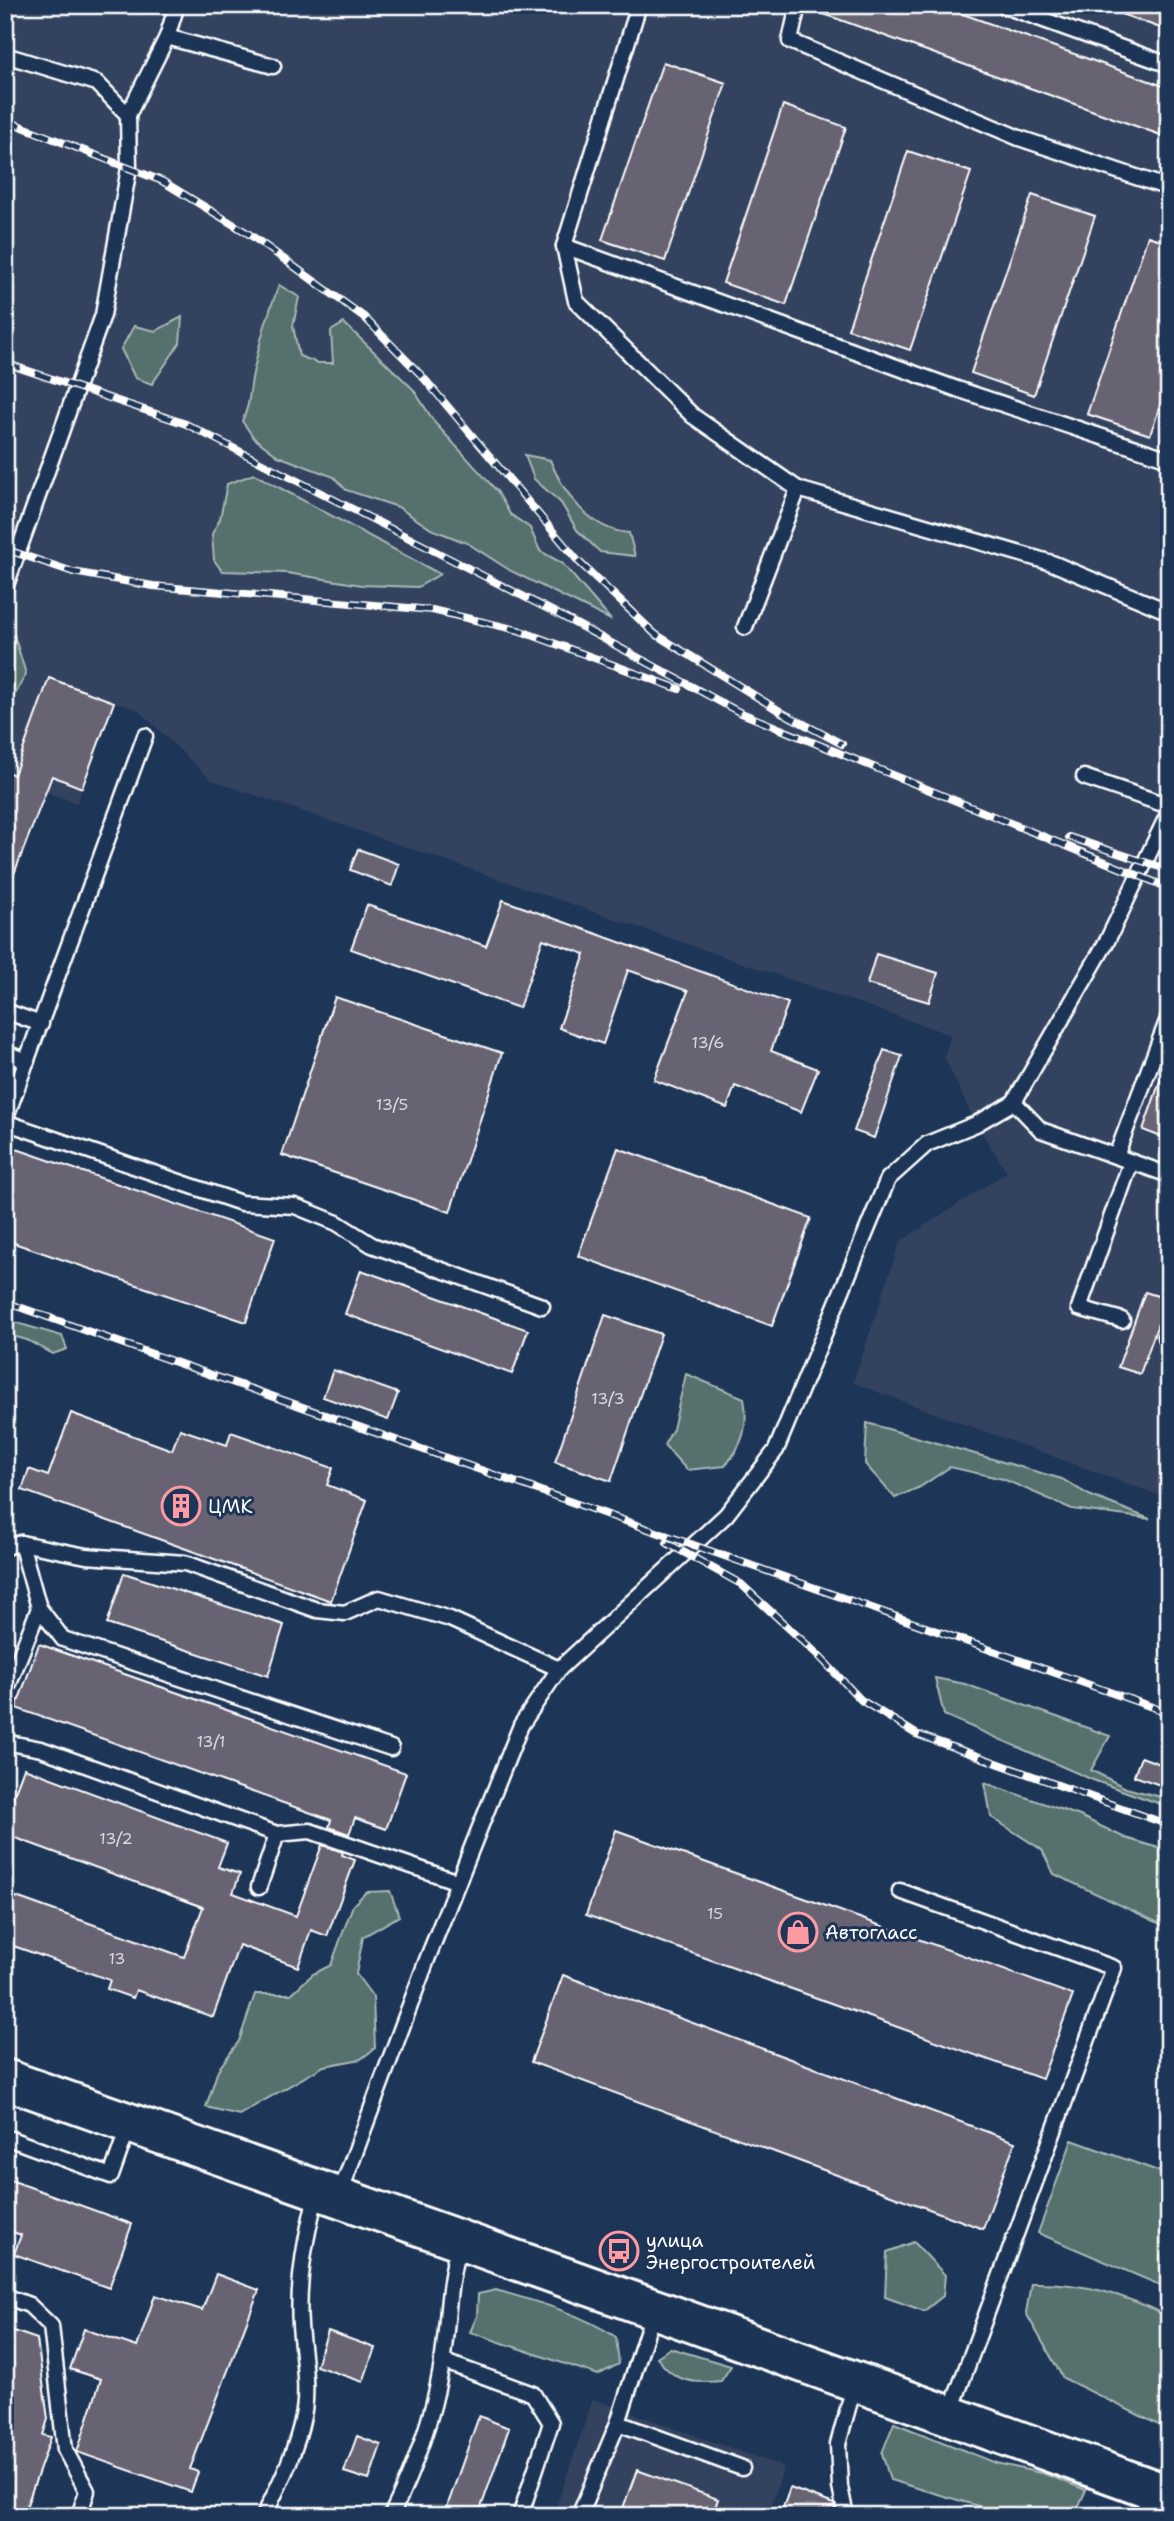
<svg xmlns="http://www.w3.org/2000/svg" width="1174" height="2521" viewBox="0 0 1174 2521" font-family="'Shantell Sans',sans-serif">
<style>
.built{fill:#33435f}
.green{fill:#56706d;stroke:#aab8b6;stroke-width:2}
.building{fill:#676373;stroke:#fff;stroke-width:2}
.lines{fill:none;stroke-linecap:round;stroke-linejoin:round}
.service-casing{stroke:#fff;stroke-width:19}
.secondary-casing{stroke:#fff;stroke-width:44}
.service{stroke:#1d3557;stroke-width:14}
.secondary{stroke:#1d3557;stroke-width:38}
.rail-casing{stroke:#fff;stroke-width:8}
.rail{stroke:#1d3557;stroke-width:5;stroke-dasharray:16;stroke-linecap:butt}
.labels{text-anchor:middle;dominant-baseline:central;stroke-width:6;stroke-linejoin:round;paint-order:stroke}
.number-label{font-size:16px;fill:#d9d8dc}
.poi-label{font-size:19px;fill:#fff;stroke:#1d3557;text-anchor:start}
</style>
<rect width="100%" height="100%" fill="#1d3557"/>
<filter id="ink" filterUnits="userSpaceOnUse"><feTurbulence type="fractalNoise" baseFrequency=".0143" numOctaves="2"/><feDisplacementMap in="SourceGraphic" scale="14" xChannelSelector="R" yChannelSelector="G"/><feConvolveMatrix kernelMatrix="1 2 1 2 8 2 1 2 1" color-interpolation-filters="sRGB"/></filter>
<g filter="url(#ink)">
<g class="built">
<polygon points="5,5 1169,5 1169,1499 853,1383 900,1242 1007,1172 976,1124 944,1057 951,1035 211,780 137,709 114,702 77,803 46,792 5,904"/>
<polygon points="593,2399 784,2467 768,2516 553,2516"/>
</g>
<g class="green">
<path d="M279 285 299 297 293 326 299 356 318 363H333L331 331 344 323 413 389 435 423 497 491 510 514 530 528 540 551 562 563 611 620 511 571 467 543 431 529 398 507 346 490 334 477 278 456 254 438 242 421C251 404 249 388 254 369 260 340 268 313 279 285Z"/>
<polygon points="182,317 180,343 152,384 135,378 121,349 134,326 156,331"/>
<path d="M525 455 550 460C564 494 590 530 629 533L635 556 600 552 577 530 561 503 534 479Z"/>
<polygon points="254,474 440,574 418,587 362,585 287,573 222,571 214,560 212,534 220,519 227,484"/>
<polygon points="14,635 26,674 16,693 5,695 5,643"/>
<polygon points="10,1321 62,1336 67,1349 53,1354 27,1340 5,1334 5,1324"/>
<path d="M686 1374 744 1398C749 1426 743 1445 725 1466L687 1470 664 1445 673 1429Z"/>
<polygon points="867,1423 1062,1479 1089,1495 1150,1519 1072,1509 1003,1479 950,1467 920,1487 895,1498 865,1464"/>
<polygon points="935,1678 965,1684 1110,1736 1091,1770 1126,1788 1169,1799 1169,1807 1093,1780 944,1715"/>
<polygon points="985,1783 1080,1816 1125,1838 1169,1851 1169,1928 1054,1874 1042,1850 991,1817"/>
<polygon points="390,1891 399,1916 363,1937 356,1974 373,1997 375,2048 361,2059 324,2066 239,2115 206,2107 218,2070 239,2041 255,1994 291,1994 313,1974 331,1965 353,1905 366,1892"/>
<polygon points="1072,2140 1169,2175 1169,2289 1038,2233"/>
<polygon points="914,2242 945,2275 943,2296 924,2311 885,2297 887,2252"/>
<path d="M1031 2283C1082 2282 1124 2294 1169 2317V2430L1063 2378 1026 2313Z"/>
<path d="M496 2290C537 2302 580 2313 616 2337L619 2364 598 2375 470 2332 477 2316 478 2294Z"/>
<path d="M670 2348 731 2366 721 2381C692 2384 673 2382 657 2357Z"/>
<polygon points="894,2423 996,2463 1045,2474 1086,2490 1074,2516 1012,2516 890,2480 882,2453"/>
</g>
<g class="building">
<polygon points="807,5 938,5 1169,88 1169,138 807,8"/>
<polygon points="1105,5 1169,5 1169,31 1104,8"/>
<polygon points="663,62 726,83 665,261 602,240"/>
<polygon points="783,105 846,127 786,305 723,283"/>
<polygon points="908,151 971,172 910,350 848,329"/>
<polygon points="1032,195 1095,216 1034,395 971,373"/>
<polygon points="1148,236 1169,243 1169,380 1150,435 1087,414"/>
<polygon points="49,678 114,702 82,788 52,776 5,897 5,771 14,775"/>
<polygon points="358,849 399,864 392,886 350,870"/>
<polygon points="503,900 788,1003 771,1051 818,1069 801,1112 735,1086 727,1108 654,1080 688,991 628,970 603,1044 559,1028 585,954 543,939 519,1008 351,949 367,905 486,946"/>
<polygon points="876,954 938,973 929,1002 867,984"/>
<polygon points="335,997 502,1053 450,1212 282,1155"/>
<polygon points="884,1050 902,1056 874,1138 854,1131"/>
<polygon points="1166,1064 1169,1065 1169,1140 1143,1130"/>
<polygon points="5,1145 275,1238 246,1322 5,1240"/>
<polygon points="618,1148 811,1218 772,1326 578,1256"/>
<polygon points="361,1270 528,1330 512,1374 345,1314"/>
<polygon points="1145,1292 1167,1299 1140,1374 1118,1367"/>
<polygon points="605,1315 661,1334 611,1481 555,1462"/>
<polygon points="333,1370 398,1393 388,1420 323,1397"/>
<polygon points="71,1413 172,1450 180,1429 227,1445 231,1432 333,1468 327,1485 367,1500 331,1601 22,1490 29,1469 48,1476"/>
<polygon points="124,1573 284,1625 268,1676 107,1624"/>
<polygon points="39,1644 406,1773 386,1829 355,1818 349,1834 329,1827 331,1820 16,1708"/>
<polygon points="1141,1757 1169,1767 1169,1788 1134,1776"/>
<polygon points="24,1768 227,1843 218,1867 240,1874 233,1893 296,1916 322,1845 343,1852 342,1855 355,1860 327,1936 311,1930 298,1967 239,1945 213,2017 136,1990 133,1998 107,1989 110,1980 5,1943 5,1893 184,1957 203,1907 5,1834 5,1818"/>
<polygon points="616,1830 1073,1995 1042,2079 586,1915"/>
<polygon points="563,1975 1015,2142 983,2229 531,2062"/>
<polygon points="5,2178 132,2224 109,2288 14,2254 21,2235 5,2229"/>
<polygon points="216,2274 259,2290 190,2469 198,2472 191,2492 77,2452 101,2379 70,2369 84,2329 137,2347 155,2295 202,2310"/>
<polygon points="5,2328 37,2339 48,2419 43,2435 51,2437 23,2516 5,2516"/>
<polygon points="328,2331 375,2348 363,2382 316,2366"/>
<polygon points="479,2416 509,2428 478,2516 460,2516 461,2512 447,2507"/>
<polygon points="357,2436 381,2445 369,2480 344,2472"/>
<polygon points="637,2470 718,2499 712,2516 620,2516"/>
<polygon points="790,2488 834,2504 836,2516 780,2516"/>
</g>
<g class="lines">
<defs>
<g id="service">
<polyline points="639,5 564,246 957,389 1169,459"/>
<polyline points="798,5 790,41 1019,138 1169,188"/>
<polyline points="1002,5 1169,65"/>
<polyline points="167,37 273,66"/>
<polyline points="5,55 97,83 128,115 129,168 103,315 5,588"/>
<polyline points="128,115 167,37 177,5"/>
<polyline points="564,246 576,301 693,416 798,489 1052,563 1169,612"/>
<polyline points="745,627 798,489"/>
<polyline points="1084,777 1169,806"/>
<polyline points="5,1011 41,1024"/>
<polyline points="5,1053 27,1061"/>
<polyline points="1014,1102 1041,1130 1169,1175"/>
<polyline points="5,1120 145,736"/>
<polyline points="5,1122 241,1203 295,1206 337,1223 372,1245 542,1306"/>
<polyline points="1116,1156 1169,1016"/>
<polyline points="1122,1320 1079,1308 1131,1162"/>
<polyline points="1165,1337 1169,1338"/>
<polyline points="21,1543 39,1608 63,1639 391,1748"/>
<polyline points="5,1547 21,1543 86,1556 185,1563 317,1610 345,1613 379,1598 450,1619 559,1669"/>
<polyline points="5,1694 39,1608"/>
<polyline points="5,1742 41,1749 277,1834 310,1831 458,1882"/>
<polyline points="259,1887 277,1834"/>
<polyline points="900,1891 1114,1968 950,2413"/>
<polyline points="5,2137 111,2176 129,2125"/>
<polyline points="339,2196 428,1957 521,1725 559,1669 726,1515 776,1450 888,1179 927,1144 976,1124 1014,1102 1107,941 1169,812"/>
<polyline points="5,2296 29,2305 51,2326 65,2450 87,2491 79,2516"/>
<polyline points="442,2361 533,2394 551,2423 520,2516"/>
<polyline points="618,2423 742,2468"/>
<path d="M264 2516C280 2483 296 2452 303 2416 309 2387 302 2354 300 2325 297 2279 306 2236 317 2192"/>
<path d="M391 2516C414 2469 432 2421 441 2369 449 2325 446 2285 460 2242"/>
<polyline points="579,2516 618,2423 654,2310"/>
<polyline points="846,2516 840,2487 838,2444 855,2383"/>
<polyline points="1142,2516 1151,2490"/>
</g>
<polyline id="secondary" points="5,2079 674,2316 1169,2495"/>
</defs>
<use href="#service" class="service-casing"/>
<use href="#secondary" class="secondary-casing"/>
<use href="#service" class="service"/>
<use href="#secondary" class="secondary"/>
<defs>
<g id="rail">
<polyline points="5,120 162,181 249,234 364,317 422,376 578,561 655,634 783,713 842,744"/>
<polyline points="5,363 186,424 552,611 739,712 1169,888"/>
<polyline points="5,549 73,572 153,586 432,610 518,630 679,689"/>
<polyline points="1069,837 1169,870"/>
<polyline points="5,1302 1169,1713"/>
<polyline points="667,1543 741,1584 818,1655 861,1700 916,1734 1169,1825"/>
</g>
</defs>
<use href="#rail" class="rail-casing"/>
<use href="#rail" class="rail"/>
</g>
</g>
<defs>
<symbol id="building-ring" viewBox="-11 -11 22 22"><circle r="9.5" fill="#1d3557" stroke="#ff9aa2" stroke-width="1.5"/><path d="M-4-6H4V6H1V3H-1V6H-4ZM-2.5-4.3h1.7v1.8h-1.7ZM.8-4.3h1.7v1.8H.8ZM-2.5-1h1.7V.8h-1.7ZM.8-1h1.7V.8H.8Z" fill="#ff9aa2"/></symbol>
<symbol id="shop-ring" viewBox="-11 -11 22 22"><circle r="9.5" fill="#1d3557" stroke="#ff9aa2" stroke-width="1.5"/><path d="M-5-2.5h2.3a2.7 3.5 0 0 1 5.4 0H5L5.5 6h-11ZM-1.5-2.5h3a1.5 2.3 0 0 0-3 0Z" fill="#ff9aa2"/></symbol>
<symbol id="bus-ring" viewBox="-11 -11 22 22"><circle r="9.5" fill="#1d3557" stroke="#ff9aa2" stroke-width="1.5"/><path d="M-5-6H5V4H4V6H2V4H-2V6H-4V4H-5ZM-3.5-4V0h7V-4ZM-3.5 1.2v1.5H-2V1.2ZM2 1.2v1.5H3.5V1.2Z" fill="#ff9aa2"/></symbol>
</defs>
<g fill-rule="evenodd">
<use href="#building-ring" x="159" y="1484" width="44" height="44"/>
<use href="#shop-ring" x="776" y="1910" width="44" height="44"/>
<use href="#bus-ring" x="597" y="2229" width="44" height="44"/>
</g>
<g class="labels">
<g class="number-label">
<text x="708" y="1042">13/6</text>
<text x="392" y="1104">13/5</text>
<text x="608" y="1398">13/3</text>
<text x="211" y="1741">13/1</text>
<text x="116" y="1838">13/2</text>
<text x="715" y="1913">15</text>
<text x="117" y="1958">13</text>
</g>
<g class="poi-label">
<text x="208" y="1506">ЦМК</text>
<text x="825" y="1932">Автогласс</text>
<text x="646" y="2240">улица<tspan x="646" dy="22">Энергостроителей</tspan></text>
</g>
</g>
<rect width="1174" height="2521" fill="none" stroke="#1d3557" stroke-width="28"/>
<rect x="14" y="14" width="1146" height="2493" fill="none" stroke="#fff" stroke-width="2.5" filter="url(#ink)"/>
</svg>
